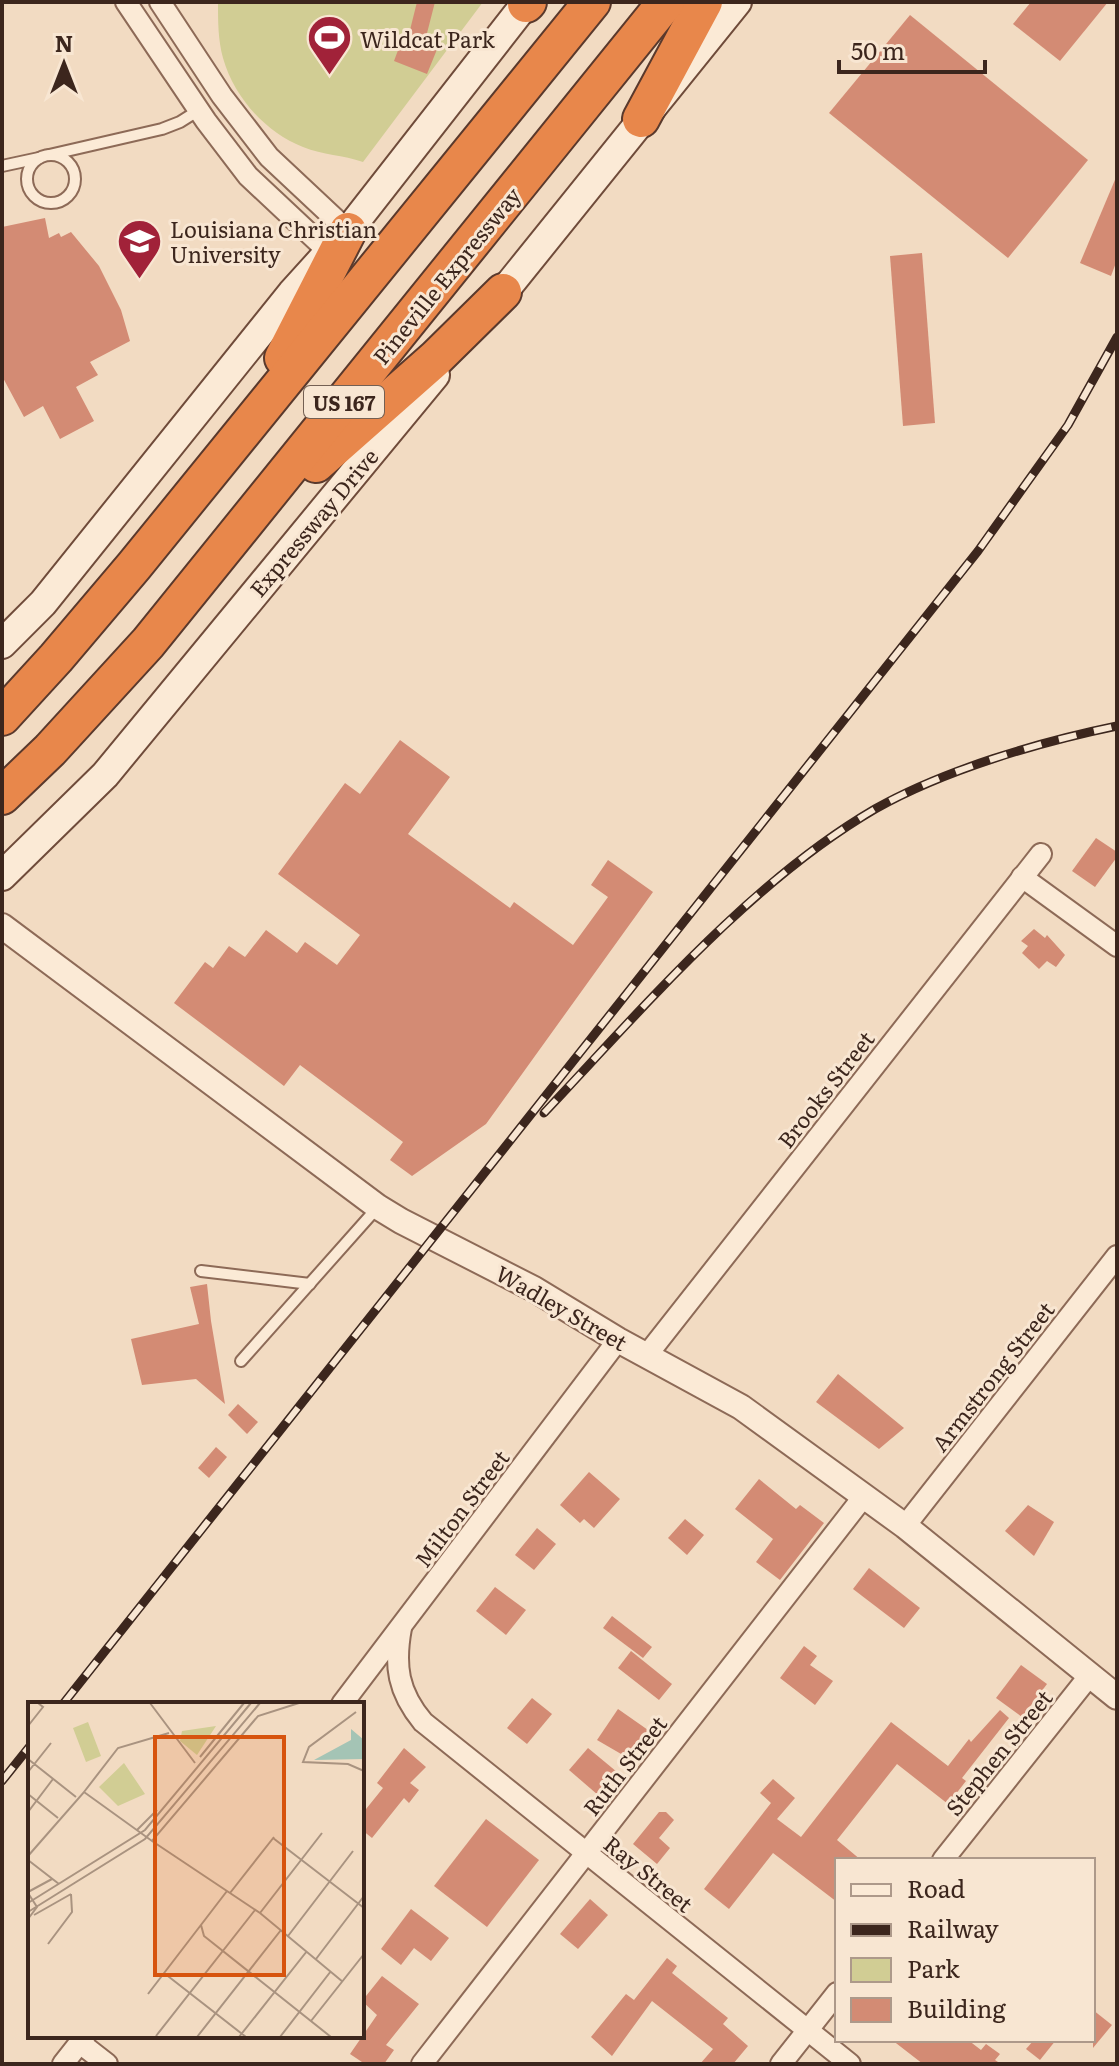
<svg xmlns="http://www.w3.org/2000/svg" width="1119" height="2066" viewBox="0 0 1119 2066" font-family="Literata,serif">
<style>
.green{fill:#d1cd94}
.building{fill:#d38b74}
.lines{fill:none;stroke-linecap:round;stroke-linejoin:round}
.service-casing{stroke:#8d6a57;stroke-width:14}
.minor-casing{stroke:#8d6a57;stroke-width:24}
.tertiary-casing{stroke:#8d6a57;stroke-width:28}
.secondary-casing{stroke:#6f4b3a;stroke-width:32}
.motorway-casing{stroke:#5a392c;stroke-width:40}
.service{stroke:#fbead6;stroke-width:10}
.minor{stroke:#fbead6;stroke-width:20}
.tertiary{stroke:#fbead6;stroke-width:24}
.secondary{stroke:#fbead6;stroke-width:28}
.motorway{stroke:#e8874b;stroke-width:36}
.rail-casing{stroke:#3c261d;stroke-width:9}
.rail{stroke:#f8e6d2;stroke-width:6;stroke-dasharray:18;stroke-linecap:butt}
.labels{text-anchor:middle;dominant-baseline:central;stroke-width:6;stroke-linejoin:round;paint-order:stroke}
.shield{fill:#f8e6d2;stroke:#746053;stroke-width:2}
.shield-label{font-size:20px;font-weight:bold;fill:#3c261d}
.poi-label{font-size:22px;fill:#3c261d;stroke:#f8e6d2;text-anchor:start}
.street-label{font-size:22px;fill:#3c261d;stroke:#f8e6d2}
.inset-road{fill:none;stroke:#a99380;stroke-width:2}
.view{fill:#d7540e;fill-opacity:0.15;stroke:#d7540e;stroke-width:4}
.inset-edge{fill:none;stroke:#3c261d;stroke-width:4}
</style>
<rect width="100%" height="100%" fill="#f2dbc2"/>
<path class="green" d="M218 2H483L363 162C343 155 323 155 303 147 265 132 234 97 223 58 218 40 218 21 218 2Z"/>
<g class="building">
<polygon points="417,2 435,2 426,37 440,42 427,74 394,61 406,29 410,30"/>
<polygon points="1031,2 1108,2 1060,61 1013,24"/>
<polygon points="910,15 1088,160 1008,258 829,113"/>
<polygon points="1117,175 1117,260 1111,276 1080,263"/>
<polygon points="45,218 49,238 59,233 61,237 71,232 99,266 121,310 130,341 90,362 98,375 76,387 94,421 60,439 43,406 24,417 2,376 2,227"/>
<polygon points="922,253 935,423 903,426 890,256"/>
<polygon points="400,740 450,777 408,834 510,908 514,902 573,945 608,897 591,885 608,860 653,892 486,1124 412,1176 390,1160 403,1142 300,1065 284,1086 174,1003 205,962 213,968 229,946 245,957 266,930 297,953 305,942 337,965 360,935 278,874 345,783 360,794"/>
<polygon points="1096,838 1117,852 1117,857 1095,887 1072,871"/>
<polygon points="1034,929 1045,938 1047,935 1065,955 1056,967 1047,961 1039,969 1022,953 1028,946 1021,941"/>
<polygon points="207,1284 211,1321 225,1404 196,1379 142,1385 131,1339 199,1324 190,1287"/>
<polygon points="838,1374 904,1428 879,1449 816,1402"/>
<polygon points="238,1404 258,1422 247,1434 228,1415"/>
<polygon points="216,1447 227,1457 209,1478 198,1468"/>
<polygon points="589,1472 620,1499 594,1528 584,1519 580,1523 560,1505"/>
<polygon points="759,1479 796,1509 800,1505 824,1523 780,1580 756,1562 773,1539 735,1509"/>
<polygon points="1028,1505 1054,1522 1034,1556 1005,1531"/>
<polygon points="685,1519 704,1535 687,1555 668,1538"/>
<polygon points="537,1528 556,1544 534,1570 515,1555"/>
<polygon points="869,1568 920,1608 904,1628 853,1589"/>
<polygon points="495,1587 526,1610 506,1635 476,1611"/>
<polygon points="612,1616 652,1647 643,1658 603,1628"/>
<polygon points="804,1646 817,1656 810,1665 833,1681 815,1705 780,1678"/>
<polygon points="631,1651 672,1684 659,1700 618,1668"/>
<polygon points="1021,1665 1047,1684 1022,1717 996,1698"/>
<polygon points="532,1698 552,1714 527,1744 507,1728"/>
<polygon points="618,1709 648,1730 628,1758 597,1740"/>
<polygon points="1000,1710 1009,1718 962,1778 966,1781 948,1804 897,1764 837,1840 861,1860 837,1860 837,1902 773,1853 729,1909 704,1889 771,1803 760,1793 773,1779 795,1798 777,1819 801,1837 891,1722 948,1766 969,1739 971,1742"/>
<polygon points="404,1748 426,1767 410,1783 419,1790 409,1803 404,1798 372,1838 362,1830 362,1814 383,1788 377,1783"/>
<polygon points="588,1748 617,1772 598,1795 569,1770"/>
<polygon points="659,1812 666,1812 674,1820 659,1838 670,1848 657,1864 633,1844"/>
<polygon points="486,1819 539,1860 487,1927 434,1886"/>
<polygon points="590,1899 608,1915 578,1949 560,1934"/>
<polygon points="411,1909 449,1938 431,1961 414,1948 401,1965 381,1949"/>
<polygon points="667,1958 677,1966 672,1973 728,2018 723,2024 748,2046 733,2064 700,2064 713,2049 652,2001 612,2056 591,2037 626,1994 634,2000"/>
<polygon points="382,1976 419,2004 386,2045 394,2050 384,2064 365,2064 350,2054 377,2015 362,2001"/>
<polygon points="1093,2010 1112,2025 1093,2048"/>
<polygon points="892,2040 968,2040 981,2050 986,2044 1000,2054 995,2060 1001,2064 923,2064"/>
<polygon points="1034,2040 1056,2040 1040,2060 1026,2049"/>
</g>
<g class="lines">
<defs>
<g id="service">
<polyline points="49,155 162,129 180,122 199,110"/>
<circle cx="51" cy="179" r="24"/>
<polyline points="2,166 39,158"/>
<polyline points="201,1271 310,1284"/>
<polyline points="241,1361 377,1208"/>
</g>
<g id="minor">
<polyline points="126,2 206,121 248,176 329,252"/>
<polyline points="160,2 222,96 269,157 348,231"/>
<polyline points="1022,877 1117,946"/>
<polyline points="647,1355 1041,854"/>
<polyline points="905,1526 1117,1256"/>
<path d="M401 1628C394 1666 398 1692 423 1722L850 2064"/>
<polyline points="342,1704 618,1340"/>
<polyline points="943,1860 1090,1675"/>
<polyline points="80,2043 107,2064"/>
<polyline points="63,2064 85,2036"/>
<polyline points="422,2064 864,1496"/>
<polyline points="781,2064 837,1993"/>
</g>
<polyline id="tertiary" points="2,926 378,1207 401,1221 534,1289 618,1340 741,1407 905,1526 1117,1697"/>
<g id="secondary">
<polyline points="492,306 737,2"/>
<polyline points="2,644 43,603 292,293 348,231 527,2"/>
<polyline points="2,876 105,775 435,375"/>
</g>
<g id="motorway">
<polyline points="526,4 528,2"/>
<polyline points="641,119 704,2"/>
<polyline points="283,358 348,231"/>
<polyline points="316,464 436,358 503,292"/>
<polyline points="2,717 56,658 134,566 592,2"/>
<polyline points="2,796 50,750 148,643 666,2"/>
</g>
</defs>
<use href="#service" class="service-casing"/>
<use href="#minor" class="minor-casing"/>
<use href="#tertiary" class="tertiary-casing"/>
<use href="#secondary" class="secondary-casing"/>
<use href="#motorway" class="motorway-casing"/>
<use href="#service" class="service"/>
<use href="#minor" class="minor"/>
<use href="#tertiary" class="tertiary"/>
<use href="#secondary" class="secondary"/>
<use href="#motorway" class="motorway"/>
<defs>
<g id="rail">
<path d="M544 1113C643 1008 750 882 875 809 944 770 1039 742 1117 726"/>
<polyline points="63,1704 978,551 1068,425 1117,337"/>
<polyline points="2,1781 30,1746"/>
</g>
</defs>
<use href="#rail" class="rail-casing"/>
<use href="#rail" class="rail"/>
</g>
<defs>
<symbol id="stadium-pin" viewBox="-11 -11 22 30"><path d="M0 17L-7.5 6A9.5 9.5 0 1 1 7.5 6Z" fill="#a12239" stroke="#f8e6d2"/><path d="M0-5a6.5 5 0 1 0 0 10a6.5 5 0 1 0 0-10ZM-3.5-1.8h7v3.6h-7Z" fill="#fff"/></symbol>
<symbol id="university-pin" viewBox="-11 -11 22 30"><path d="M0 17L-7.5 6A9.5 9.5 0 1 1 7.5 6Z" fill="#a12239" stroke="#f8e6d2"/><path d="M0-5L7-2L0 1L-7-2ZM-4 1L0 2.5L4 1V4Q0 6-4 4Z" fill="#fff"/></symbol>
</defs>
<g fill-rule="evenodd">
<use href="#stadium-pin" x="304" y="12" width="51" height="69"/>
<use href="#university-pin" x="114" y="216" width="51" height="69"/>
</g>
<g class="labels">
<rect class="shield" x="304" y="386" width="80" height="32" rx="6"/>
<g class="shield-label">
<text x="344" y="402">US 167</text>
</g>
<g class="poi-label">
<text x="360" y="38">Wildcat Park</text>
<text x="170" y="228">Louisiana Christian<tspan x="170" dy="25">University</tspan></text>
</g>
<g class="street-label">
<text transform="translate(446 275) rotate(-51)">Pineville Expressway</text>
<text transform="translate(313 522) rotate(-50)">Expressway Drive</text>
<text transform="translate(825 1089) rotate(-52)">Brooks Street</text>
<text transform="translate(562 1307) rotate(30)">Wadley Street</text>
<text transform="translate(992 1376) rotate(-52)">Armstrong Street</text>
<text transform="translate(461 1508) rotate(-53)">Milton Street</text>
<text transform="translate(998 1752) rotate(-51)">Stephen Street</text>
<text transform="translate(624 1765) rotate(-52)">Ruth Street</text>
<text transform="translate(649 1873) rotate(39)">Ray Street</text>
</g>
</g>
<g transform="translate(28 1702)">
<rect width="336" height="336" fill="#f2dbc2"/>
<path d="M60 20 73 54 58 60 45 26ZM188 24 169 53 152 39 154 29ZM96 61 117 92 90 104 71 85Z" fill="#d1cd94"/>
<path d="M323 27 336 38V57L286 58 323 38Z" fill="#a4c4b5"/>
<path class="inset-road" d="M122 1 167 61M328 10 281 45 275 60 320 62 336 69M0 24 15 5 10 1M172 55 216 1M0 57 48 95M0 70 23 41M56 90 90 46 141 31M0 92 30 116M0 110 25 77M109 128 129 108M245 136 336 206M124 139 232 211 315 280M0 154 56 90 124 139 230 14 271 1M0 158 31 182M0 190 24 177M0 191 9 205 0 217M202 191 246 135M0 201 117 128 223 1M0 210 117 137 232 1M232 211 294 131M6 213 43 192M173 223 176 234 303 335M260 234 325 149M20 242 44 210 43 192M288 257 336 194M136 271 218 335M120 292 199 189M283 319 336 252M128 334 227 208M169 335 253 228M211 335 279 249M252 335 303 269"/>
<path class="view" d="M127 35H256V273H127Z"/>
<rect width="336" height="336" class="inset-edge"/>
</g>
<rect width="1119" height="2066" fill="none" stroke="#3c261d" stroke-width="8"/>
<rect x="835" y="1858" width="260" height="184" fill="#f8e6d2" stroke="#ad998a" stroke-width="2"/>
<rect x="851" y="1884" width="40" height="12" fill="#fbead6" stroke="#ad998a" stroke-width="2"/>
<text x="907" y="1898" font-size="24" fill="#3c261d">Road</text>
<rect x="851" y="1924" width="40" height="12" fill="#3c261d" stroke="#ad998a" stroke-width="2"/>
<text x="907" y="1938" font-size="24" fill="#3c261d">Railway</text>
<rect x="851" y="1958" width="40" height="24" fill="#d1cd94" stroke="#ad998a" stroke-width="2"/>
<text x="907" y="1978" font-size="24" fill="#3c261d">Park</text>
<rect x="851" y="1998" width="40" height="24" fill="#d38b74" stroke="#ad998a" stroke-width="2"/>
<text x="907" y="2018" font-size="24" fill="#3c261d">Building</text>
<g transform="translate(64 64)" stroke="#f8e6d2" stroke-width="6" paint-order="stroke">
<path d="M0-6L14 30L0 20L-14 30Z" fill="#3c261d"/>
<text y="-12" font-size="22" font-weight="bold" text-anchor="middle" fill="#3c261d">N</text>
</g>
<path d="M839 60v12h146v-12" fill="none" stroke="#3c261d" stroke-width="4"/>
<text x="851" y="60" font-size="24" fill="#3c261d" stroke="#f8e6d2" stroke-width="6" paint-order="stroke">50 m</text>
</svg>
